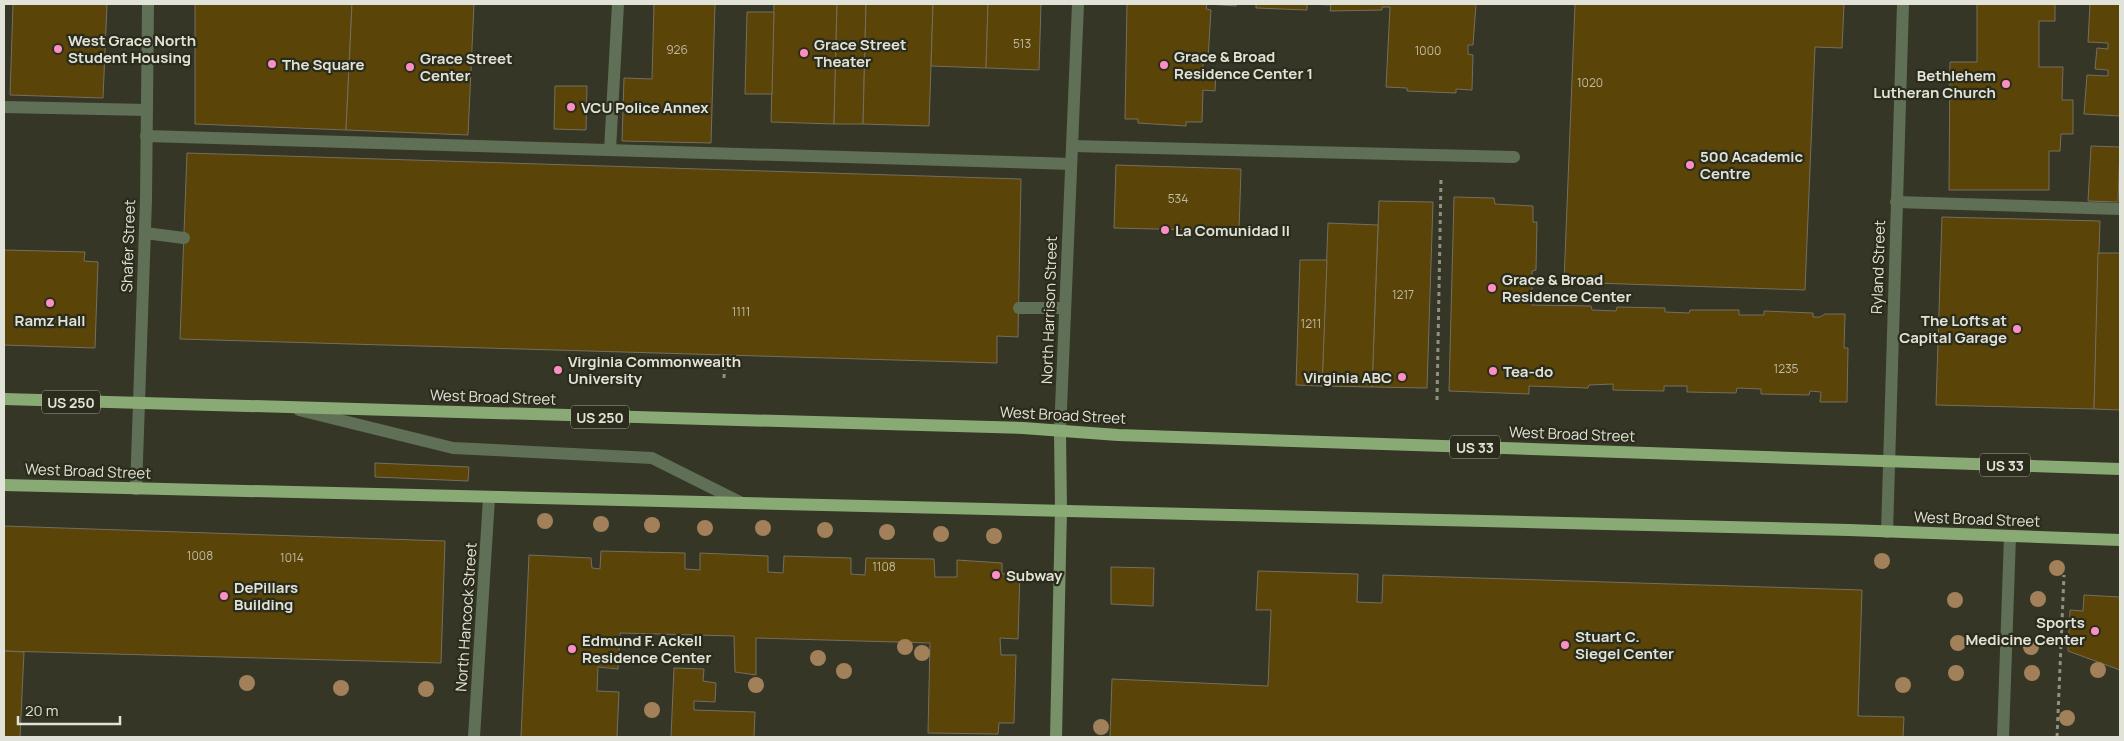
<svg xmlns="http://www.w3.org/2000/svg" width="2124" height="741" viewBox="0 0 2124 741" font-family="Manrope,sans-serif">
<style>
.building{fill:#5a4408;stroke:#766e5e}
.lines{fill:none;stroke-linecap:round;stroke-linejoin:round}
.path{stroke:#909184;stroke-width:3;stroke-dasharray:4 4;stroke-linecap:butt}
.service{stroke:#607056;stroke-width:12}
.minor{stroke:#607056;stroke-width:12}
.tertiary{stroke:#607056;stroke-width:12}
.secondary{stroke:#789168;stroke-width:12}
.primary{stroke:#8aaa75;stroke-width:12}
.tree{fill:#a2805a}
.poi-dot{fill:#fc8fc1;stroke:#2b2c1c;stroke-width:2}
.labels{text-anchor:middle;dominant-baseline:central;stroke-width:4.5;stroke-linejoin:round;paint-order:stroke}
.number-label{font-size:12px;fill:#bfbaa4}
.shield{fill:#2b2c1c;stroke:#aaaba0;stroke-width:1}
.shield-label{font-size:14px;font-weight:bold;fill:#e1e2d8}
.poi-label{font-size:15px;font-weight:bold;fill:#e1e2d8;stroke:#2b2c1c;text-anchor:start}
.street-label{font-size:15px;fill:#e1e2d8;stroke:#2b2c1c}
</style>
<rect width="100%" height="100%" fill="#353626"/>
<g class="building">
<polygon points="13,4 107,4 103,98 10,95"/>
<polygon points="195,4 352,4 346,130 195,124"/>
<polygon points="352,4 474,4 468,135 346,130"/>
<polygon points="654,4 715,4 711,143 622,141 624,78 652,79"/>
<polygon points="774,4 837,4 834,124 771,122"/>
<polygon points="837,4 866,4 863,124 834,124"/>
<polygon points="866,4 933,4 929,126 863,124"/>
<polygon points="933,4 988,4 986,68 931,66"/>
<polygon points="988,4 1041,4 1039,70 986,68"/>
<polygon points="1127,4 1237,4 1236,6 1207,4 1206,9 1211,10 1208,59 1203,59 1203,71 1216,71 1215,91 1203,90 1202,122 1186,122 1186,126 1138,123 1138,119 1125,119"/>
<polygon points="1256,4 1476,4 1473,45 1468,45 1468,54 1473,55 1472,90 1456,89 1456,93 1407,91 1407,88 1386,87 1390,7 1382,7 1382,10 1330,11 1331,5 1307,4 1307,10 1256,8"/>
<polygon points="1575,4 1844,4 1842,48 1815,47 1805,290 1564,282"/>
<polygon points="1977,4 2055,4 2055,21 2039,21 2039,67 2063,67 2062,100 2073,100 2073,134 2061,134 2060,151 2049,151 2049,190 1949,190 1950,62 1977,62"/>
<polygon points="2090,4 2120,4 2120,116 2084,114 2087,75 2108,76 2108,70 2095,69 2097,48 2108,49 2108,43 2088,42"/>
<polygon points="747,12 774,12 772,94 745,94"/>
<polygon points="555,86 587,86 586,130 554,129"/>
<polygon points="2091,146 2120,147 2118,202 2088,201"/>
<polygon points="187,153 1021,179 1018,337 997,336 997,363 180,339"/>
<polygon points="1116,165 1241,169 1239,231 1114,228"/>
<polygon points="1454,197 1494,198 1495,204 1533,206 1533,222 1537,222 1536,270 1532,271 1532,305 1591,306 1592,310 1616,311 1617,307 1665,308 1665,312 1689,313 1690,310 1739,310 1739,315 1764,315 1764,311 1813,313 1813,317 1820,317 1825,314 1845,314 1844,348 1848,348 1847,402 1820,402 1821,392 1810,391 1809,395 1761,394 1761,389 1737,388 1736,393 1687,392 1687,386 1664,386 1664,391 1613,390 1613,384 1589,385 1588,388 1529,386 1529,394 1449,391"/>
<polygon points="1379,201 1433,202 1427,388 1372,387"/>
<polygon points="1942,217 2100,221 2094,409 1936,405"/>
<polygon points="1328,223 1378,225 1372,387 1322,386"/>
<polygon points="4,250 85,252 84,261 98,262 95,348 4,345"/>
<polygon points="2098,253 2120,253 2120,410 2094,409"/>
<polygon points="1300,260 1327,260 1322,386 1296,385"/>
<polygon points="375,463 469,467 468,481 375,477"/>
<polygon points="4,526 445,541 441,663 4,651"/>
<polygon points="601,551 685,553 685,569 700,570 700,553 768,556 768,572 783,573 784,556 851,558 851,574 865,575 866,558 934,559 935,577 957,577 957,560 1002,563 1002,574 1020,572 1018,639 1000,638 1001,655 1016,655 1014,723 999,723 998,734 928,733 930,643 756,638 756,675 735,672 734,636 620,633 618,669 598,667 597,691 619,692 617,737 521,737 529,555 591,558 592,568 600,569"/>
<polygon points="1111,567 1154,568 1153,606 1111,604"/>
<polygon points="1258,571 1358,574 1357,602 1382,603 1383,575 1862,590 1858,716 1904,717 1903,737 1110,737 1112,679 1268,686 1271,610 1256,610"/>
<polygon points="2084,595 2120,597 2120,670 2068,651 2070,610 2083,611"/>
<polygon points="4,651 24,652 20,737 4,737"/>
<polygon points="674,668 704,669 703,681 716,683 715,702 694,701 694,710 755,712 754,737 671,737"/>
</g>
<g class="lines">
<g class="path">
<polyline points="724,378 725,355"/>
<polyline points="1437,400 1441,179"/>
<polyline points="2057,737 2064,575"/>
</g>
<g class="service">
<polyline points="4,107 147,110"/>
<path d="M146 136C455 145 763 154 1071 164"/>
<polyline points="1073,146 1514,157"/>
<polyline points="610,150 618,4"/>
<polyline points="1896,202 2120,209"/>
<polyline points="145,233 184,238"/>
<polyline points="1019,308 1065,308"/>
<polyline points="299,410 453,448 652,458 740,502"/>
<polyline points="2003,737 2010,536"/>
</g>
<g class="minor">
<polyline points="136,489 146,200 148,4"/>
<polyline points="1887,532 1903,4"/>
<polyline points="474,737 489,498"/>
</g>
<polyline class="tertiary" points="1060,432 1078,4"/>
<polyline class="secondary" points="1056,737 1061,510 1060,432"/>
<g class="primary">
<polyline points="4,399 1023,428 1118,435 2120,469"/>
<polyline points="4,485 1849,530 2120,540"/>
</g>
</g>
<g class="tree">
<circle cx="545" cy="521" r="8"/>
<circle cx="601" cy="524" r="8"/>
<circle cx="652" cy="525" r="8"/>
<circle cx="705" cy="528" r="8"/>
<circle cx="763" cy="528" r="8"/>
<circle cx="825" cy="530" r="8"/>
<circle cx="887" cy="532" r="8"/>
<circle cx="941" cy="534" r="8"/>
<circle cx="994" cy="536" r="8"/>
<circle cx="1882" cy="561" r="8"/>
<circle cx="2057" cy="568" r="8"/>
<circle cx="2038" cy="599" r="8"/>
<circle cx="1955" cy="600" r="8"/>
<circle cx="1958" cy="643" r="8"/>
<circle cx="905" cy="647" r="8"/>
<circle cx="2031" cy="647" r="8"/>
<circle cx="922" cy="653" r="8"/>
<circle cx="818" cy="658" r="8"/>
<circle cx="2098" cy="670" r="8"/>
<circle cx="844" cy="671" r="8"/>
<circle cx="1956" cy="673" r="8"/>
<circle cx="2032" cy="673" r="8"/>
<circle cx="247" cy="683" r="8"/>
<circle cx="756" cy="685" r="8"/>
<circle cx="1903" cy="685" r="8"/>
<circle cx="341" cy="688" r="8"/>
<circle cx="426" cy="689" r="8"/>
<circle cx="652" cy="710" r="8"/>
<circle cx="2067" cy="718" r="8"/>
<circle cx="1101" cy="727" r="8"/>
</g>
<g class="poi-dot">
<circle cx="58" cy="49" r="5"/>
<circle cx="804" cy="53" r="5"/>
<circle cx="272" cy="64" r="5"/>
<circle cx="1164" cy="65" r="5"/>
<circle cx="410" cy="67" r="5"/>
<circle cx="2006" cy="84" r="5"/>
<circle cx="571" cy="107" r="5"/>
<circle cx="1690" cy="165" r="5"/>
<circle cx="1165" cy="230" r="5"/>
<circle cx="1492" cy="288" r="5"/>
<circle cx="50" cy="303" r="5"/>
<circle cx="2017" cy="329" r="5"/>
<circle cx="558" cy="370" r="5"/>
<circle cx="1493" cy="371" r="5"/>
<circle cx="1402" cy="377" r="5"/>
<circle cx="996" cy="575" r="5"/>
<circle cx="224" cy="596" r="5"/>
<circle cx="2095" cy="631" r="5"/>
<circle cx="1565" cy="645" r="5"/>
<circle cx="572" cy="649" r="5"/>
</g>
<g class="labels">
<g class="number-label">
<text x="1022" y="43">513</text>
<text x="677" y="49">926</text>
<text x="1428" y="50">1000</text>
<text x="1590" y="82">1020</text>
<text x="1178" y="198">534</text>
<text x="1403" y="294">1217</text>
<text x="741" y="311">1111</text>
<text x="1311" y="323">1211</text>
<text x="1786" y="368">1235</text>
<text x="200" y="555">1008</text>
<text x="292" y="557">1014</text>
<text x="884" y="566">1108</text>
</g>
<g class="shield">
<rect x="42" y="390.5" width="58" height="23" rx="4"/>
<rect x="571" y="405.5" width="58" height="23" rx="4"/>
<rect x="1450" y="435.5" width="50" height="23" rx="4"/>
<rect x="1980" y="453.5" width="50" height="23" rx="4"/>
</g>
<g class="shield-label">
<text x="71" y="402">US 250</text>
<text x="600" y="417">US 250</text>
<text x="1475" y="447">US 33</text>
<text x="2005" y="465">US 33</text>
</g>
<g class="poi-label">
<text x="68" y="40">West Grace North<tspan x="68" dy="17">Student Housing</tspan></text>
<text x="814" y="44">Grace Street<tspan x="814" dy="17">Theater</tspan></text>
<text x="1174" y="56">Grace &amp; Broad<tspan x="1174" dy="17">Residence Center 1</tspan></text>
<text x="420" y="58">Grace Street<tspan x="420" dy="17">Center</tspan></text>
<text x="282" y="64">The Square</text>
<text x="1996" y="75" text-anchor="end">Bethlehem<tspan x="1996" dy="17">Lutheran Church</tspan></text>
<text x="581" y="107">VCU Police Annex</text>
<text x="1700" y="156">500 Academic<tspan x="1700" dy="17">Centre</tspan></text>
<text x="1175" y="230">La Comunidad II</text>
<text x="1502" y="279">Grace &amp; Broad<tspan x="1502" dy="17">Residence Center</tspan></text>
<text x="50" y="320" text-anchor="middle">Ramz Hall</text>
<text x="2007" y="320" text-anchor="end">The Lofts at<tspan x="2007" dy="17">Capital Garage</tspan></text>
<text x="568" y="361">Virginia Commonwealth<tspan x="568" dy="17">University</tspan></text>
<text x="1503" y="371">Tea-do</text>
<text x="1392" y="377" text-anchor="end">Virginia ABC</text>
<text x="1006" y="575">Subway</text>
<text x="234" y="587">DePillars<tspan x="234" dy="17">Building</tspan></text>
<text x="2085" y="622" text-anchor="end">Sports<tspan x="2085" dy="17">Medicine Center</tspan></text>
<text x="1575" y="636">Stuart C.<tspan x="1575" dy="17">Siegel Center</tspan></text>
<text x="582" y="640">Edmund F. Ackell<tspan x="582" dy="17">Residence Center</tspan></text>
</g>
<g class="street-label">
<text transform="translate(128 246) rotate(-88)">Shafer Street</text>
<text transform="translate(1878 267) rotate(-88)">Ryland Street</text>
<text transform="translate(1049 310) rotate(-88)">North Harrison Street</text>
<text transform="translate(493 397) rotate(2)">West Broad Street</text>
<text transform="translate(1063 415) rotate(3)">West Broad Street</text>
<text transform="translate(1572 434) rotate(2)">West Broad Street</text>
<text transform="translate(88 471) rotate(2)">West Broad Street</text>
<text transform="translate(1977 519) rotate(2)">West Broad Street</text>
<text transform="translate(466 617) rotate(-86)">North Hancock Street</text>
</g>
</g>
<rect width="2124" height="741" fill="none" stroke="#e1e2d8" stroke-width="10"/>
<path d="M18 716v8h102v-8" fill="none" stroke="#e1e2d8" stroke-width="2.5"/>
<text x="25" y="716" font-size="15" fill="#e1e2d8" stroke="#2b2c1c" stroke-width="4" paint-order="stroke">20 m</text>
</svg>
